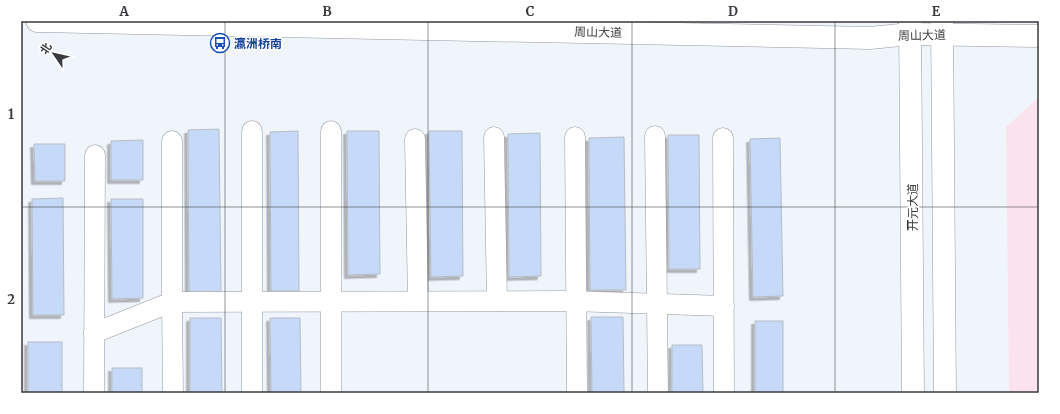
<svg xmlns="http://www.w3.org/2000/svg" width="1060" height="414" viewBox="0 0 1060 414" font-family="Merriweather,'Noto Sans SC',serif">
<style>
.industrial{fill:#fbe3ee}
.building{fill:#c7d9f8;stroke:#b7bcc3;filter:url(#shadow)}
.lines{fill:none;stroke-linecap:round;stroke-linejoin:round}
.minor-casing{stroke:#94989f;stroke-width:21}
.major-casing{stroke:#94989f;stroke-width:23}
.minor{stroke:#fff;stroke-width:20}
.major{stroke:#fff;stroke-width:22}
.grid{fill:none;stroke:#393a3d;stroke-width:1;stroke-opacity:0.55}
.labels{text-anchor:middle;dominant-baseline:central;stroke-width:3.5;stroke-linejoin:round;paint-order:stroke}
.street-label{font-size:12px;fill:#393a3d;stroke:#fff}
.transit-label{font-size:12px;font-weight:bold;fill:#164399;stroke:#fff;text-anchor:start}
.neatline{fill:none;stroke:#393a3d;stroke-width:1.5}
.grid-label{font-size:13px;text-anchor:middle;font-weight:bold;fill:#393a3d}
</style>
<defs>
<filter id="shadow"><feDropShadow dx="-3.5" dy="3.5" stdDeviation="0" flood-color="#0004"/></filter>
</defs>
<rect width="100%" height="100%" fill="#f0f5fc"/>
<polygon class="industrial" points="1039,97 1039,393 1009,393 1006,127"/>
<g class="building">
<polygon points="219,129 221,292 189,293 188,130"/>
<polygon points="298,131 299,291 271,291 270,132"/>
<polygon points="347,131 379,131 380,274 348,275"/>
<polygon points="429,131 462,131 463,276 431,277"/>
<polygon points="540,133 541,276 509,277 508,134"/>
<polygon points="668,135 699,135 700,269 669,269"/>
<polygon points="624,137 626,290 590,290 589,138"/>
<polygon points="780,138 783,296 753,297 750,139"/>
<polygon points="143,140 143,180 111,180 111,141"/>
<polygon points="34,144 65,144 65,181 35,181"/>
<polygon points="63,198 64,315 33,315 32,199"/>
<polygon points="111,199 143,199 143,298 112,299"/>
<polygon points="591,317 623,317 624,393 592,393"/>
<polygon points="190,318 221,318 222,393 190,393"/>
<polygon points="270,318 300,318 301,393 271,393"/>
<rect x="755" y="321" width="28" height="72"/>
<rect x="28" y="342" width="34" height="51"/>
<polygon points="672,345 702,345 703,393 672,393"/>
<rect x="112" y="368" width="30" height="25"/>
</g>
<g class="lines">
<defs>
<g id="minor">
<polyline points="252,131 252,393"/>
<polyline points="655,136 658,393"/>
<polyline points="494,137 497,301"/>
<polyline points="575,137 577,393"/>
<polyline points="723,138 724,393"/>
<polyline points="415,139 418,301"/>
<polyline points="94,333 172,302 172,141"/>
<polyline points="94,393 95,155"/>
<polyline points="173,393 172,302 571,301 724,306"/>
<polyline points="331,393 331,131"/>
</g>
<g id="major">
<polyline points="37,21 870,38 910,34 1039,36"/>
<polyline points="910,21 913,393"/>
<polyline points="942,21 945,393"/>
</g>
</defs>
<use href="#minor" class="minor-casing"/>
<use href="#major" class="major-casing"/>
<use href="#minor" class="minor"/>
<use href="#major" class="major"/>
</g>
<path class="grid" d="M225 21V393M428 21V393M632 21V393M835 21V393M21 207H1039"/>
<defs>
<symbol id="bus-ring" viewBox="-11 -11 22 22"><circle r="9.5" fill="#fff" stroke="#1a4fb4" stroke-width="1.5"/><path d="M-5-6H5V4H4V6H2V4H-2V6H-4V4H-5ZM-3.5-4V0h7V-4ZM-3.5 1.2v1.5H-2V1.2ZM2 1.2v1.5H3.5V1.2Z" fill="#1a4fb4"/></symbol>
</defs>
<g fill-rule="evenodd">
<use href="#bus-ring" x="209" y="32" width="22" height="22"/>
</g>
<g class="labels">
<g class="street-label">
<text transform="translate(598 32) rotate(1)">周山大道</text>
<text transform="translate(922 35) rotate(-1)">周山大道</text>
<text transform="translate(912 207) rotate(-90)">开元大道</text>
</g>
<g class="transit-label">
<text x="234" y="43">瀛洲桥南</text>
</g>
</g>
<rect width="1060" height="414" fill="none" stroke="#ffffff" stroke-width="44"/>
<g transform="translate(54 54) rotate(304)" stroke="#ffffff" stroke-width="3" paint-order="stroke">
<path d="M0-3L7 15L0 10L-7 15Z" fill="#393a3d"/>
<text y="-6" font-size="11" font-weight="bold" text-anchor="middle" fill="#393a3d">北</text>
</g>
<rect x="22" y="22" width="1016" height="370" class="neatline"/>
<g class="grid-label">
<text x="124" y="16">A</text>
<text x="327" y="16">B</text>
<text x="530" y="16">C</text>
<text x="733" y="16">D</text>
<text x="936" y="16">E</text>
<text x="11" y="119">1</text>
<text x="11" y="304">2</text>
</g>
</svg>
